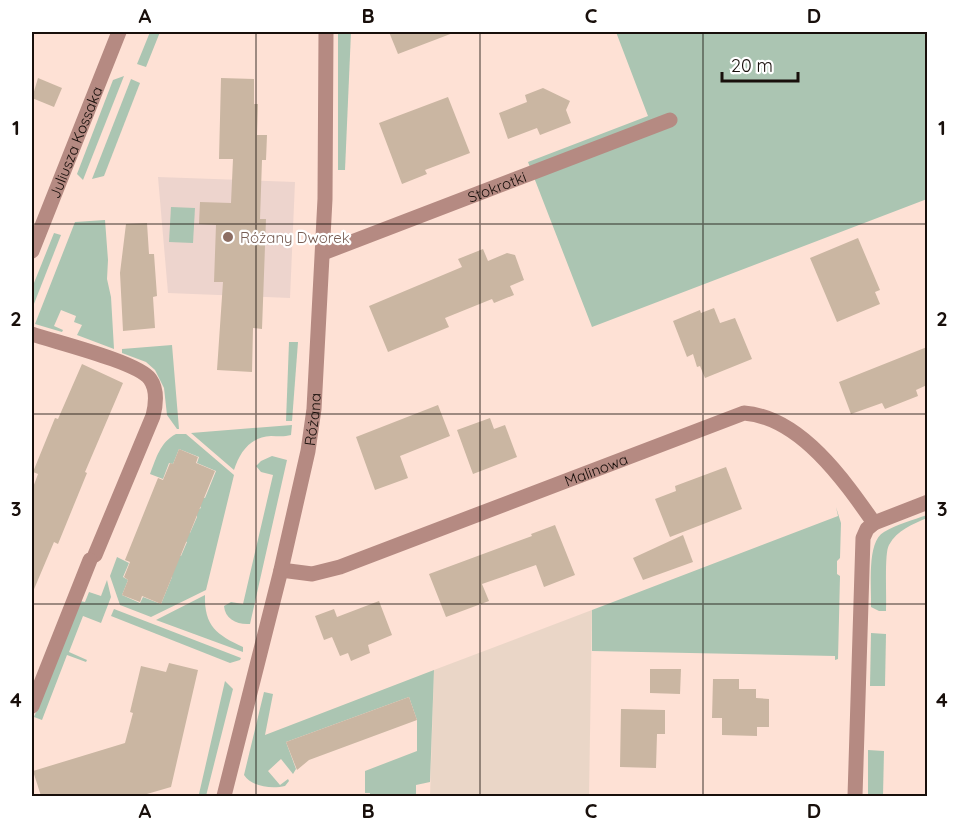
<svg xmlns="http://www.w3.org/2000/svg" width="959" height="828" viewBox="0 0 959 828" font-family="Quicksand,sans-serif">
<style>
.commercial{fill:#ead6c7}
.education{fill:#edd4cd}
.green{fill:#abc5b2}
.building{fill:#cab6a2}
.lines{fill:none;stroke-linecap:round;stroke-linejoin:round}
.minor{stroke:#b58a82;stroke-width:15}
.grid{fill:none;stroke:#180f0b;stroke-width:1.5;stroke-opacity:0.55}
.education-dot{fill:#8d6e63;stroke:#fff;stroke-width:2}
.labels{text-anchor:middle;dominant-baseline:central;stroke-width:4.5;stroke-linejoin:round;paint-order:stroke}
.street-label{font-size:15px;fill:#180f0b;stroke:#fff}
.education-label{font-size:15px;fill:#785e54;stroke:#fff;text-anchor:start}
.neatline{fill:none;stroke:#180f0b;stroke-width:2}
.grid-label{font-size:20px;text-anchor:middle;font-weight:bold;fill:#180f0b}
</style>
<rect width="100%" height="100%" fill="#fee1d5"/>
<polygon class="commercial" points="592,610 589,796 430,796 434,670"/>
<polygon class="education" points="158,177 295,182 290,298 168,293"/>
<g class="green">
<polygon points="150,32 160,32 146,67 137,64"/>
<polygon points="338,32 351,32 345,170 338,170"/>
<polygon points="616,32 927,32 927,199 592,327 528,162 648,116"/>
<polygon points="124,76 83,180 77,174 113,80"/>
<polygon points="131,79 140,83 104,176 92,179"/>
<polygon points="171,207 195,208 193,243 169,242"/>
<polygon points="105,220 108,260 107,279 111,297 114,349 77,335 82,325 74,322 76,316 61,310 54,326 63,330 62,332 35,324 75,222"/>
<polygon points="54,233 61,235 32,309 32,288"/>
<polygon points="289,342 298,342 292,421 286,421"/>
<polygon points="172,345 179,429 177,429 167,415 164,388 155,370 146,362 122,353 122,349"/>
<path d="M292 425 291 435C284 437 278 436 271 436 250 437 240 452 234 470L191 433Z"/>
<path d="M176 434H186L234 475 206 590 151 617 120 605 110 576 117 557 129 563 123 577 128 580 122 595 140 603 143 597 161 604 172 577 165 573 177 555 181 556 187 542 183 540 186 532 190 533 197 517V508L200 509 201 507 193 503 196 495 205 498 216 471 197 463 199 457 179 449 173 464 169 463 163 479 150 474C156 459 160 442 176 434Z"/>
<path d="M272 456 287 460 250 624C237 625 225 619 224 606L231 602 243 604 273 475 261 472 256 466 261 461Z"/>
<polygon points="836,507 841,523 840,558 837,561 837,574 840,576 838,659 835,660 835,656 592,651 592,610 838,516"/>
<path d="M927 515V518C913 524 897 530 889 545 884 553 887 598 886 611H879L871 607C872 588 866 542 884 532 897 524 913 520 927 515Z"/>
<polygon points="107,580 111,597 101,623 83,616 69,652 87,660 86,662 67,655 42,720 34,717 80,601 85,602 89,592 101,596"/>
<path d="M205 595C204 626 217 635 243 647V652L156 620Z"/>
<polygon points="114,609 241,658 240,660 230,663 111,616"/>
<polygon points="871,633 886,634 885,686 870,686"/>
<path d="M434 670 430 782 416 785V796H370V793H365V771L417 751V720L409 697 286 742 296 769 293 774 281 759 268 771 280 785 288 779 289 781 285 786C272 789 252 787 244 775L264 692 273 694 265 735Z"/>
<polygon points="225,681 233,689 206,796 193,796 199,794"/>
<polygon points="868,750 884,751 883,796 868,796"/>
</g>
<g class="building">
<polygon points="389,32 452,32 453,33 398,54"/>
<polygon points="38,78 62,88 54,107 32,98"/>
<polygon points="221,78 254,79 254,104 258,104 257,135 267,135 266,160 262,160 260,219 266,219 262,329 253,328 252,372 217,370 223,282 214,282 216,225 199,224 200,202 231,203 233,159 219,159"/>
<polygon points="543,88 570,101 566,110 571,123 540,135 537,128 508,139 499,113 527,102 525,95"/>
<polygon points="448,97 470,153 425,170 427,174 402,184 379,123"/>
<polygon points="147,223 149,254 154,254 157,296 153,297 155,328 123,331 120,273 126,224"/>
<polygon points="858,238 880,290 875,292 880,304 837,322 810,258"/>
<polygon points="483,249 488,261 507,253 515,255 524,280 510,286 514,295 494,303 492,299 445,318 449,327 388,352 369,306 462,267 458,259"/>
<polygon points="714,308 720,323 735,318 752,359 705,378 700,366 697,367 693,354 687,357 673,321 700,310 701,313"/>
<polygon points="927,347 927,385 916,390 918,396 885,409 882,403 851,414 839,382"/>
<polygon points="82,364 123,383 85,472 87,473 58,544 54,542 32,594 32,490 38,474 33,472 55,418 58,419"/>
<polygon points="438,405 450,436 400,456 408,478 375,490 356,437"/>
<polygon points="490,418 494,429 505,425 517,457 473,474 457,430"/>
<polygon points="179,449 198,457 196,463 215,471 161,604 142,596 140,602 122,595 128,580 124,577 130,562 125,560 158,478 163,480 170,463 173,464"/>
<polygon points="726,467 742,509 670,537 655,499 676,491 675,486"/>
<polygon points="555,525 575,575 544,587 536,565 482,584 489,601 446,617 429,574 532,536 531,534"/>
<polygon points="683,535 693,562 643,580 633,558"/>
<polygon points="379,601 392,635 368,645 370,653 351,661 348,653 340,656 332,637 324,640 315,616 334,609 337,617"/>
<polygon points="169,663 198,670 171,787 140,796 41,796 33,771 125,743 133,713 130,712 141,666 166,672"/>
<polygon points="650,669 681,669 680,694 650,693"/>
<polygon points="713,679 739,679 739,689 756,689 756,698 769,699 769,727 757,727 757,736 722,735 722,718 712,718"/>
<polygon points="409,697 417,720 309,760 297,770 286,742"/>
<polygon points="621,709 665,710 665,734 657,734 656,768 620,767"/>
</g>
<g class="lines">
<g class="minor">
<path id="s1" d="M32 251 119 32"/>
<path id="s2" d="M323 253 670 120"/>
<path d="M32 334C55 342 138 362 150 379 158 390 156 404 153 416L95 555"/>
<path id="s3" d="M281 570 312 574 340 567 744 413C800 417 844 480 874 523"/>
<polyline points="32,706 90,560"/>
<path id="s4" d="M224 796 281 570 308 451 314 409 325 199 326 32"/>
<polyline points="855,796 863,538 867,529 874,523 928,502"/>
</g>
</g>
<path class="grid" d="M256 32V796M480 32V796M703 32V796M32 224H928M32 414H928M32 604H928"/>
<circle class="education-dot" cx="228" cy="237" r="6"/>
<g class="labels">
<g class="street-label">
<text stroke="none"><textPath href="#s1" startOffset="117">Juliusza Kossaka</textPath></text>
<text stroke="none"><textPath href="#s2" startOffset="186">Stokrotki</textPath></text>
<text stroke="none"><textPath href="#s4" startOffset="387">Różana</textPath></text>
<text stroke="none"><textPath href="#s3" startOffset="334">Malinowa</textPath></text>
</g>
<g class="education-label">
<text x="240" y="237">Różany Dworek</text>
</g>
</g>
<rect width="959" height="828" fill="none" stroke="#ffffff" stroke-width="66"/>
<path d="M722 72v9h76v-9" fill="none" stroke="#180f0b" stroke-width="3"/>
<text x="731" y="72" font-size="18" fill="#180f0b" stroke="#ffffff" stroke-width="4.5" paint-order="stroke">20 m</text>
<rect x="33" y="33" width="893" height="762" class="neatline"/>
<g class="grid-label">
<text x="145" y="23">A</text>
<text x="368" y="23">B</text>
<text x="591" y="23">C</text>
<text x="814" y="23">D</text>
<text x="16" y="135">1</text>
<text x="942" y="135">1</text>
<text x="16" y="326">2</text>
<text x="942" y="326">2</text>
<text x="16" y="516">3</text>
<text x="942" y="516">3</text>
<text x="16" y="707">4</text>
<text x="942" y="707">4</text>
<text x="145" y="818">A</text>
<text x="368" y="818">B</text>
<text x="591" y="818">C</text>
<text x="814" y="818">D</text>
</g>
</svg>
